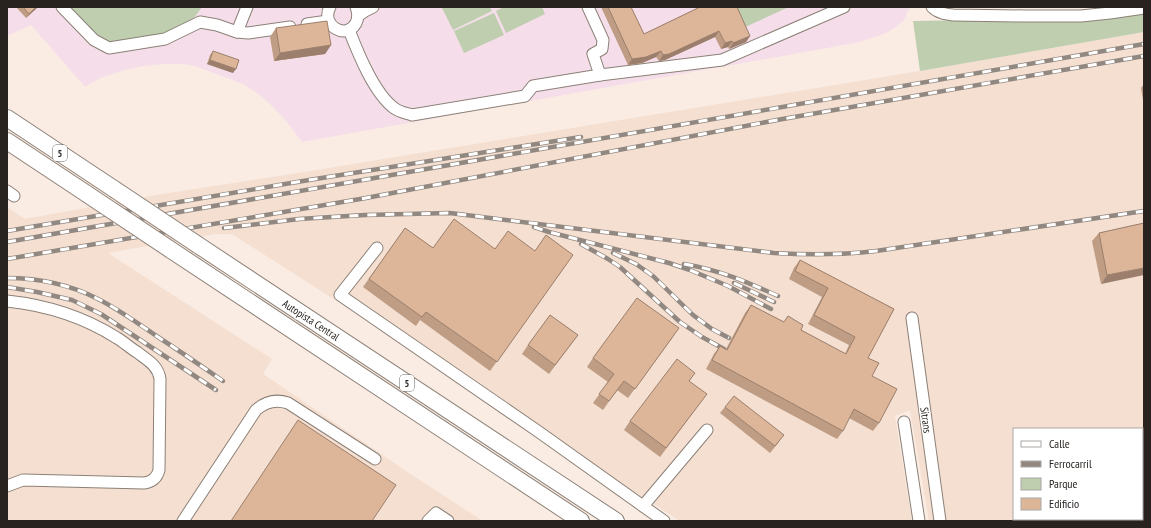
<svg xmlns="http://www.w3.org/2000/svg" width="1151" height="528" viewBox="0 0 1151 528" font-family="'PT Sans Narrow',sans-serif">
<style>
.built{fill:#f4dfd1;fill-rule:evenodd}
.education{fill:#f5deea}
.green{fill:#beceaf}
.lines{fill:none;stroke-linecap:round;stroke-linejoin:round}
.minor-casing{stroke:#8c8077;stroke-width:13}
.highway-casing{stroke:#8c8077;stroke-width:18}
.minor{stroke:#fff;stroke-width:11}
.highway{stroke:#fff;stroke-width:16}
.rail-casing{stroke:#918881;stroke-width:4.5}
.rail{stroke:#fff;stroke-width:3;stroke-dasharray:9;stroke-linecap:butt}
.highway-bridge-casing{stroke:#8c8077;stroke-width:18;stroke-linecap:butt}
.highway-bridge{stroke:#fff;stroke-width:16}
.wall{fill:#be9d84}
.shaded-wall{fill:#9b7f6c}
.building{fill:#ddb69a;stroke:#9b7f6c}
.labels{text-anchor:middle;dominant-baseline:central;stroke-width:3;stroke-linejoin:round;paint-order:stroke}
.shield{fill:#fff;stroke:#686562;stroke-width:1}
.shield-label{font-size:10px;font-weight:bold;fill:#28231f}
.street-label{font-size:11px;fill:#28231f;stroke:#fff}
</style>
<rect width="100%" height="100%" fill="#faece3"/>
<path class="built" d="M1144 32V521H929L910 410 895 416 912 521H680L232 234H215L108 253 272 359 263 374 412 475 483 521H7V207L25 219 156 195 292 174 920 71ZM1014 429H1142V519H1014Z"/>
<polygon class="education" points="7,7 910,7 904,20 896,27 888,32 879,36 855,43 302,142 286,121 273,107 260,95 243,84 195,66 183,64 166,64 144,66 125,70 101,78 85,87 31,25 7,36"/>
<g class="green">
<polygon points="66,7 202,7 191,22 165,36 108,44 103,43"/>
<polygon points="444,7 490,7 492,11 453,30 442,8"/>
<polygon points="504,7 542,7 545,14 506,33 496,11"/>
<polygon points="734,7 789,7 743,28"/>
<polygon points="1144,12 1144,32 920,71 913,21 1095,18"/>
<polygon points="494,13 504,35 464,53 454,31"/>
</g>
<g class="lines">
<defs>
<g id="minor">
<polyline points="62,7 94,40 109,48 165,39 200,22 217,25 237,32 248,33 290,27"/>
<path d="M330 7C320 25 346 41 356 23 359 17 358 12 356 7"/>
<path d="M932 7C938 13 945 14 953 15L1025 16H1081L1110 13 1144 8"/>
<polyline points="358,16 365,11 373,7"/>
<polyline points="307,24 328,21"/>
<path d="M349 30C358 53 374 93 394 108 399 112 406 113 412 115L525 96 533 86 600 75 593 54 602 49 603 40 588 7"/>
<polyline points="237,32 247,7"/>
<polyline points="600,75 722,60 844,7"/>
<polyline points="7,191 14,196"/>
<polyline points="377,248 340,295 539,432 664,521"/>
<path d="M7 301C45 305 84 317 117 338 124 342 130 348 137 352 147 360 158 365 160 379L159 470C157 478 152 482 144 483L23 480 7 486"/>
<polyline points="912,318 940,521"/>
<polyline points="904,422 919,521"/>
<polyline points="643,506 707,430"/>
<path d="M183 521 256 410C265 402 276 399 288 403L375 459"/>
<polyline points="428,521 436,513 448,521"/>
</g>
<g id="highway">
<polyline points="7,118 114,189"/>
<polyline points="7,141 87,194"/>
<polyline points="198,245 616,521"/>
<polyline points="171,250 581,521"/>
</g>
</defs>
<use href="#minor" class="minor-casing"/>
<use href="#highway" class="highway-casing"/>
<use href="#minor" class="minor"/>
<use href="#highway" class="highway"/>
<defs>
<g id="rail">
<polyline points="534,227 549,232 669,263 690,270 728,286 771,309"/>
<path d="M224 228 299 219 365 215 450 213 774 253C808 255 842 255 876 251L1144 211"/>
<polyline points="7,231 309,180 581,137"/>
<polyline points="7,242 1144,44"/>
<polyline points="581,244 608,259 620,267 680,322 702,337 724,349"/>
<polyline points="613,253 636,264 653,276 693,315 712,329 729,338"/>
<polyline points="7,259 366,198 777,120 1144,56"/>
<path d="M684 264C719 270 745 281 778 296"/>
<path d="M7 278C38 278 71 285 98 299 118 309 136 322 155 335 178 350 200 365 223 381"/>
<polyline points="734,283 774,302"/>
<polyline points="7,287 37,292 72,300 101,314 216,390"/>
</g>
</defs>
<use href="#rail" class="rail-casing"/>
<use href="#rail" class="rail"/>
<defs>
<g id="highway-bridge">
<polyline points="114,189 198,245"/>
<polyline points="87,194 171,250"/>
</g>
</defs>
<use href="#highway-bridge" class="highway-bridge-casing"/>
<use href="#highway-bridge" class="highway-bridge"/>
</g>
<g class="wall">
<polygon points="16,7 38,7 26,18"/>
<polygon points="601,7 631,7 644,34 700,7 750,36 746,42 729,49 728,47 721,49 715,37 665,60 659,61 656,57 642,63 628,65"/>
<polygon points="276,28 331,45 325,54 274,61 270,37"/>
<polygon points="213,51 233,73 207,64 210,55"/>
<polygon points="1144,84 1144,106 1141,88"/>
<polygon points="1144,223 1101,284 1092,241 1099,233"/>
<polygon points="405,228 433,248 495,249 535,251 573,255 490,371 420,320 416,326 363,287"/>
<polygon points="800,260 894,309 868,358 872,376 879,423 873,431 849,418 843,431 837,439 706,369 714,354 720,346 726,349 745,313 751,305 784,322 788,316 801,330 845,354 849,345 808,324 822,297 789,279 794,268"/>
<polygon points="578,335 549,374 522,354 528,345"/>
<polygon points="673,337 628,398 617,390 603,410 593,403 608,382 587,367 593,358"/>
<polygon points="689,381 701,402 660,457 624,430 630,421"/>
<polygon points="725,407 779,442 770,453 720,413"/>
</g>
<g class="shaded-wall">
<polygon points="36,7 38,7 26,18 29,14"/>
<polygon points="719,31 715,37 665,60 659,61 663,55"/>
<polygon points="750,36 746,42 729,49 733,43"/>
<polygon points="732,41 728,47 721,49 725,43"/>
<polygon points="331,45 325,54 274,61 280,53"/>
<polygon points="661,51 656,57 642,63 628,65 632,59"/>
<polygon points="210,60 236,69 233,73 207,64"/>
<polygon points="1144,268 1144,275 1101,284 1107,275"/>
</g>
<g class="building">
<polygon points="23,7 36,7 29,14"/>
<polygon points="608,7 631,7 644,34 700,7 737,7 750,36 733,43 732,41 725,43 719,31 669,54 663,55 661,51 646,57 632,59"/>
<polygon points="327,21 331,45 280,53 276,28"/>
<polygon points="213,51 239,60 236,69 210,60"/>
<polygon points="454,219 495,249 508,231 535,251 546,235 573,255 497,362 426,312 422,317 369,279 405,228 433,248"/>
<polygon points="1144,223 1144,268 1107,275 1099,233"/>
<polygon points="800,260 894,309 868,358 879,363 872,376 897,389 879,423 854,409 843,431 712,360 720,346 727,350 751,305 784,322 788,316 803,325 801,330 846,354 855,337 814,315 828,288 795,271"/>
<polygon points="637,298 679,328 635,389 624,381 609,401 599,394 614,374 593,358"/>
<polygon points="550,315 578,335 555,365 528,345"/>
<polygon points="677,359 695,373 689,381 707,394 666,448 630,421"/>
<polygon points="734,396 784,435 775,446 725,407"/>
<polygon points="298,420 396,485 372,521 231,521"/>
</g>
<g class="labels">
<g class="shield">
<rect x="53" y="145" width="14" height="16" rx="3"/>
<rect x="400" y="375" width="14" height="16" rx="3"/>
</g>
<g class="shield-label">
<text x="60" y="153">5</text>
<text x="407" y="383">5</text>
</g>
<g class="street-label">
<text transform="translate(311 320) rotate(33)">Autopista Central</text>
<text transform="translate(926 420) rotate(82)">Sitrans</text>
</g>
</g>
<rect width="1151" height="528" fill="none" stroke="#28231f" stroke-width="16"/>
<rect x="1013" y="428" width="130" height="92" fill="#ffffff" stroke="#a9a7a5"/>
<rect x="1021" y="441" width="20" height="6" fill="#ffffff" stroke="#a9a7a5"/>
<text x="1049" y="448" font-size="12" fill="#28231f">Calle</text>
<rect x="1021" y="461" width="20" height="6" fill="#918881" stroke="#a9a7a5"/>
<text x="1049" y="468" font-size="12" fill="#28231f">Ferrocarril</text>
<rect x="1021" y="478" width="20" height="12" fill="#beceaf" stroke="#a9a7a5"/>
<text x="1049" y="488" font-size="12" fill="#28231f">Parque</text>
<rect x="1021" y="498" width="20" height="12" fill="#ddb69a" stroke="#a9a7a5"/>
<text x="1049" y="508" font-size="12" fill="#28231f">Edificio</text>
</svg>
